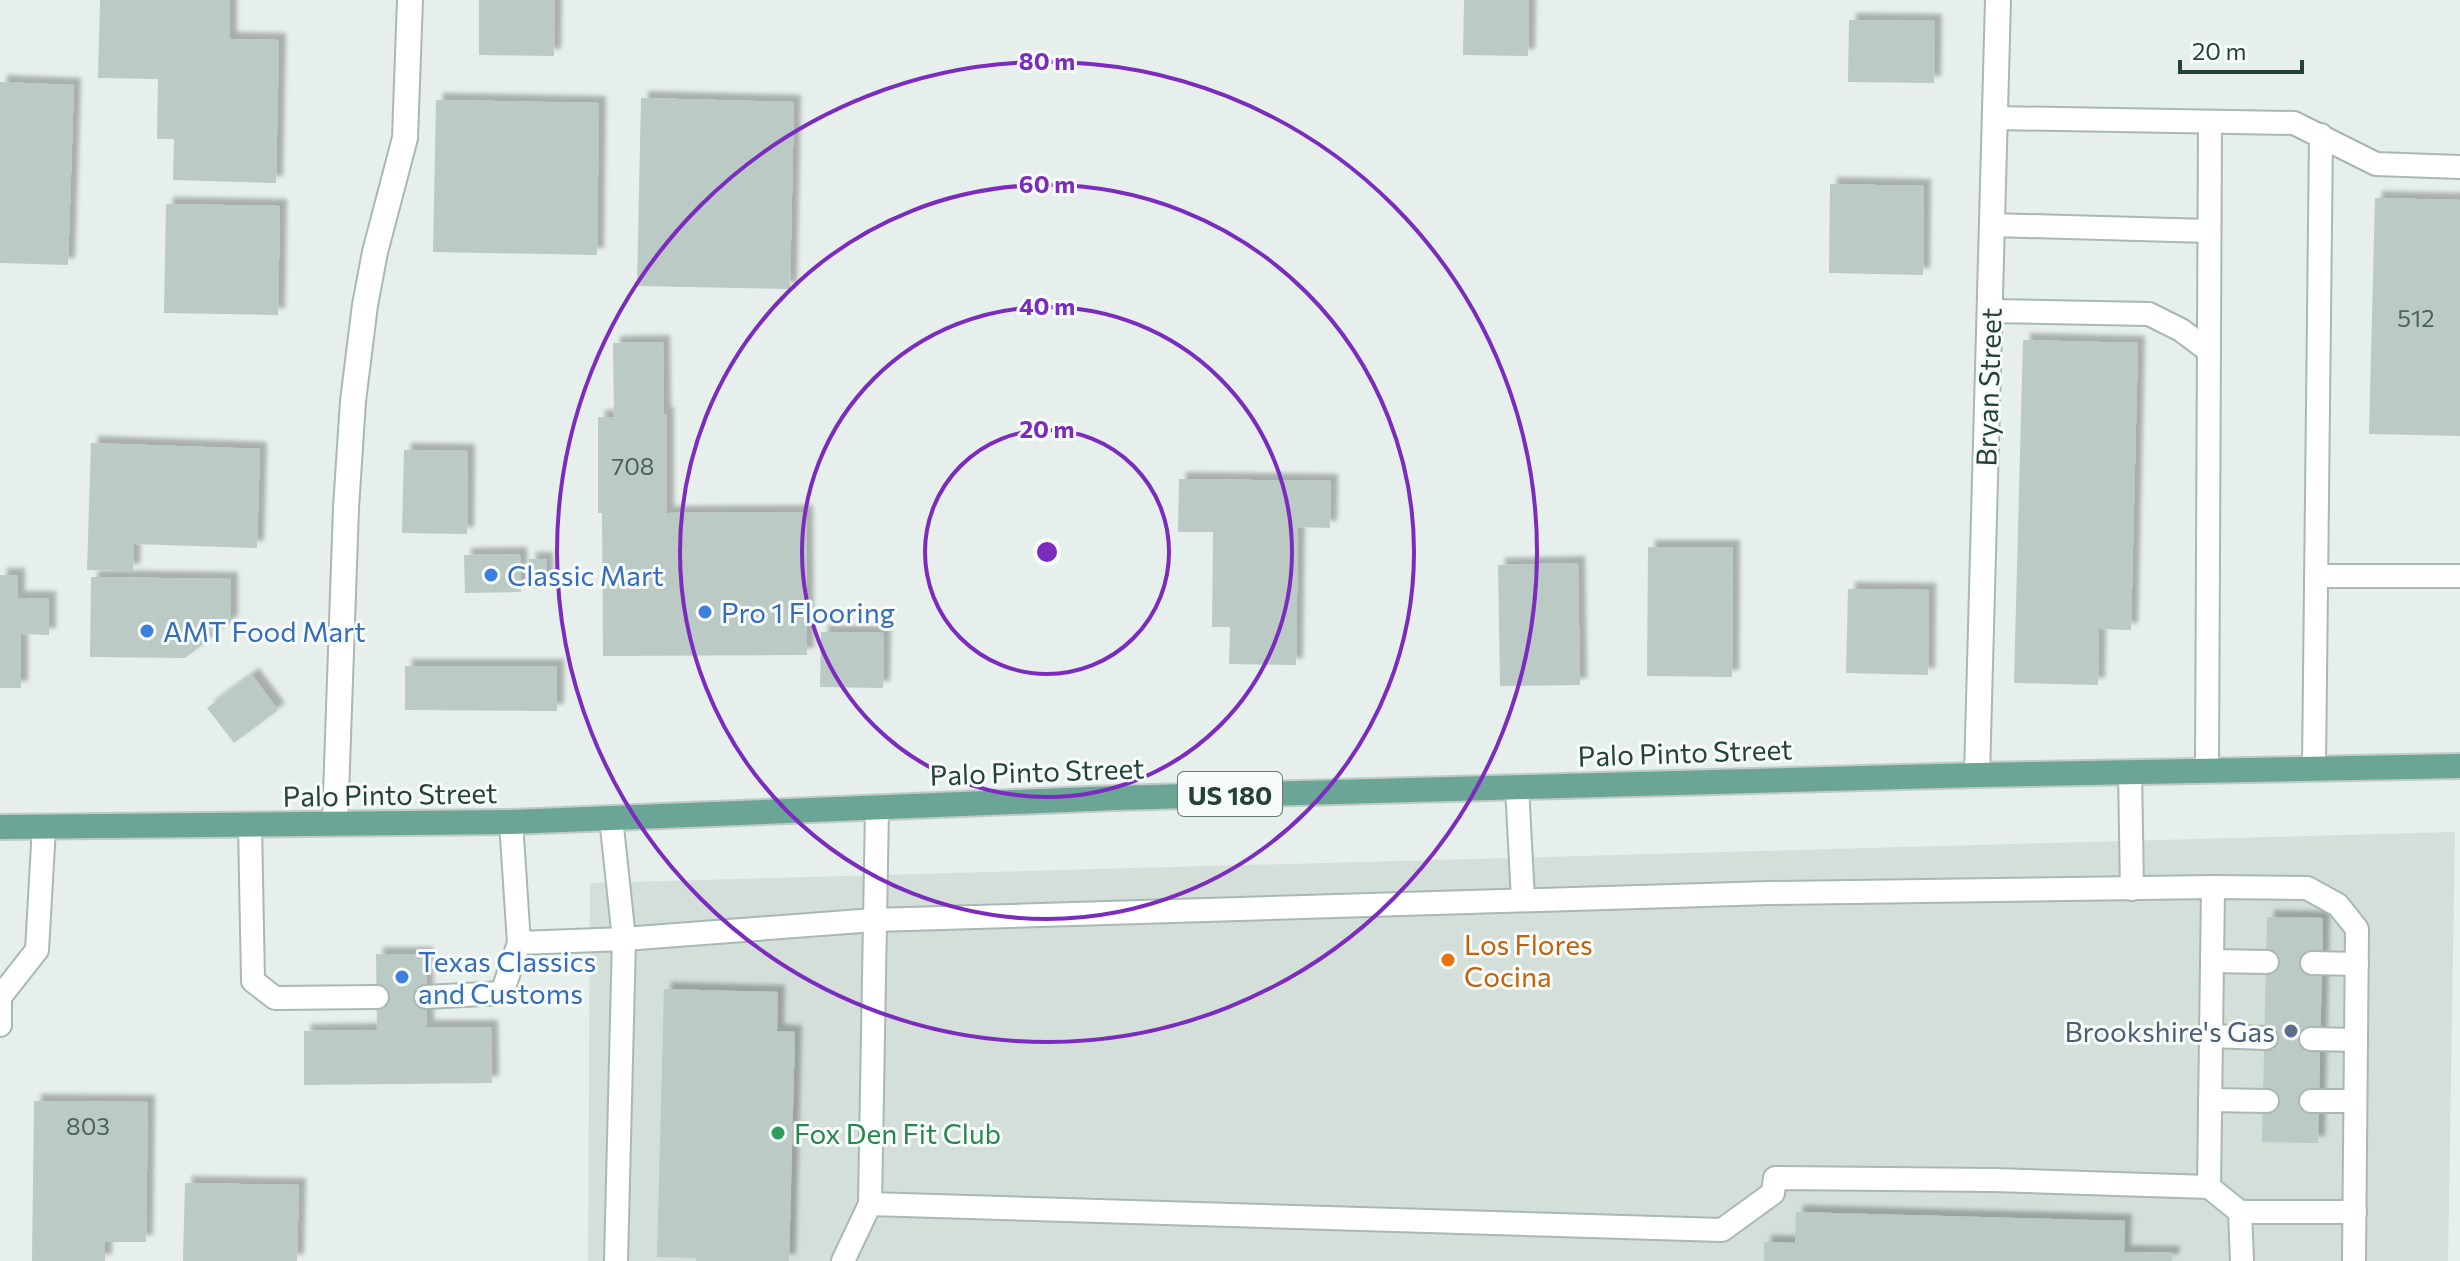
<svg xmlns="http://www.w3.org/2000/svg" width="2460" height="1261" viewBox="0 0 2460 1261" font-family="Commissioner,sans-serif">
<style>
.built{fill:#d4dfda}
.building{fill:#bbcac4;filter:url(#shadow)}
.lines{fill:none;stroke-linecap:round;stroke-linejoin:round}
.service-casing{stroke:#a8b8b2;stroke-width:26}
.minor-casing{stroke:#a8b8b2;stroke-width:28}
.primary-casing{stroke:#c2cac8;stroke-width:28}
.service{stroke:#fff;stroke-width:22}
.minor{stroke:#fff;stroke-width:24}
.primary{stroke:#6aa596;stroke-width:24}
.ring{fill:none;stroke:#7b2cbf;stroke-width:4}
.shop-dot{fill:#3f7fe0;stroke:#f7fbf9;stroke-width:3}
.food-dot{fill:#e8710a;stroke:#f7fbf9;stroke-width:3}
.service-dot{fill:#5c6f8a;stroke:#f7fbf9;stroke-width:3}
.leisure-dot{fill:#2e9e5b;stroke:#f7fbf9;stroke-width:3}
.labels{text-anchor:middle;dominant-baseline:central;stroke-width:6;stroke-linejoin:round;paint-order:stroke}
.number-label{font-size:24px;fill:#4a645c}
.shield{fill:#f7fbf9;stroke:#637a73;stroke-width:2}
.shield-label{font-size:26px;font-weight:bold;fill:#24423a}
.street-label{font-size:28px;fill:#24423a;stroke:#f7fbf9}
.shop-label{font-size:28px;fill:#366cbe;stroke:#f7fbf9;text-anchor:start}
.food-label{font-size:28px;fill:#c56008;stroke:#f7fbf9;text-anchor:start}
.service-label{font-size:28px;fill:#4e5e75;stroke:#f7fbf9;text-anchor:end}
.leisure-label{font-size:28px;fill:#27864d;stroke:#f7fbf9;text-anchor:start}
.centre{fill:#7b2cbf;stroke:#f7fbf9;stroke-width:4}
.ring-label{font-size:24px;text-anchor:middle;font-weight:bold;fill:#7b2cbf;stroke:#f7fbf9;stroke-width:6;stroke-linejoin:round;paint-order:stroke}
</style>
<defs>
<filter id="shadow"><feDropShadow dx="7" dy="-7" stdDeviation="2" flood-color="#0004"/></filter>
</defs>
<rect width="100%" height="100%" fill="#e6efeb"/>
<polygon class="built" points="2455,832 2448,1261 588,1261 590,883"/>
<g class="building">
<polygon points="100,0 230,0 230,39 279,40 276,183 173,180 174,139 157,139 158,79 98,78"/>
<polygon points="479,0 555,0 554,56 479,55"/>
<polygon points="1464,0 1529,0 1528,56 1463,55"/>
<polygon points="1849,20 1935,21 1934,83 1848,82"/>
<polygon points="0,82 74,85 68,265 0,263"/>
<polygon points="641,98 794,102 790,289 637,286"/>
<polygon points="436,100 599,103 597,255 433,252"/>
<polygon points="1830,184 1924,186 1923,275 1829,273"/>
<polygon points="2375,198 2460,200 2460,436 2369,434"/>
<polygon points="166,204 280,206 278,315 164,313"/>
<polygon points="2023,340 2138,343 2131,630 2099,629 2098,685 2014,683"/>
<polygon points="663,342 664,414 667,414 667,513 806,512 807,655 603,656 602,513 598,513 598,417 614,417 613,343"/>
<polygon points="91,443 260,449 257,548 134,544 133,571 87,570"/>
<polygon points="404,450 468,451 467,534 402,533"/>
<polygon points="1179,479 1331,481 1330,528 1298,527 1296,665 1229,664 1230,627 1212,627 1213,532 1178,532"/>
<polygon points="1648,547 1733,547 1732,677 1647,676"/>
<polygon points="520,554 521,592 465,593 464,555"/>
<polygon points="529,559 546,559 547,589 530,589"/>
<polygon points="1578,563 1580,685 1500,686 1498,565"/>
<polygon points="0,575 18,575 18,598 49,598 49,635 21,634 21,688 0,688"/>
<polygon points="91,577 231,579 231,622 185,658 90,657"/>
<polygon points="1848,589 1929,590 1928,675 1846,673"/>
<polygon points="821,632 884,633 883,688 820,687"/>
<polygon points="405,666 557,666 557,711 405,710"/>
<polygon points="252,675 278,710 234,743 207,708"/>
<polygon points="2267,917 2323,918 2318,1143 2262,1142"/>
<polygon points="376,954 426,954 427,1027 491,1027 492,1083 304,1085 304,1031 377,1030"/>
<polygon points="664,989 778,992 777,1031 795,1032 789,1261 696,1261 696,1258 657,1257"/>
<polygon points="34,1101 148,1102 146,1242 105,1242 105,1261 32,1261"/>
<polygon points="185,1183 299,1185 297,1261 183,1261"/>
<polygon points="1796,1212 2125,1221 2124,1252 2173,1253 2172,1261 1764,1261 1764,1242 1795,1243"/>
</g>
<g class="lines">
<defs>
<g id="service">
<polyline points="1995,118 2294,123 2376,164 2460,167"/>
<polyline points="1992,225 2209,231"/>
<polyline points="1990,311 2149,314 2181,330 2209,351"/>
<polyline points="2316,576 2460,576"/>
<polyline points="2314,768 2321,135"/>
<polyline points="2207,770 2210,122"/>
<polyline points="2130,772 2132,889"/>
<polyline points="1517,787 1523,900"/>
<polyline points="611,818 624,939 616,1261"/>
<polyline points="511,822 519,943 624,939 874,920 1769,893 2213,887 2209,1187 2240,1212 2242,1261"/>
<polyline points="250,825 253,981 275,998 377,997"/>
<polyline points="2213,887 2307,888 2338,905 2357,929 2354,1261"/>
<polyline points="2212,961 2267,962"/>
<polyline points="2312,963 2357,964"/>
<polyline points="426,997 502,993 519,943"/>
<polyline points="0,1025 0,997 37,950 44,827"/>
<polyline points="2211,1036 2266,1038"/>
<polyline points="2311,1039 2356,1040"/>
<polyline points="2210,1100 2267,1101"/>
<polyline points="2311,1101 2355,1101"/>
<polyline points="870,1204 1722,1230 1773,1193 1775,1178 1993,1180 2209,1187"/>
<polyline points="2240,1212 2355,1212"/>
<polyline points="843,1261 870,1204 877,808"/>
</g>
<g id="minor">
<polyline points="1977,775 1998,0"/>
<polyline points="335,823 346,508 353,401 365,305 375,252 405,138 410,0"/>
</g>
<polyline id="primary" points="0,827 511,822 1115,798 1977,775 2460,766"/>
</defs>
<use href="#service" class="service-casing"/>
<use href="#minor" class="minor-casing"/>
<use href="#primary" class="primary-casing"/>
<use href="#service" class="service"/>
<use href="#minor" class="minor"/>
<use href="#primary" class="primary"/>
</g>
<g class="ring">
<circle cx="1047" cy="552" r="122"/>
<circle cx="1047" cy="552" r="245"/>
<circle cx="1047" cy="552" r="367"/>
<circle cx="1047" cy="552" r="490"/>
</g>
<g class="shop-dot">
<circle cx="491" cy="575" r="8"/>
<circle cx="705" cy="612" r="8"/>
<circle cx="147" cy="631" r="8"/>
<circle cx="402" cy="977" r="8"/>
</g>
<circle class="food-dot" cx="1448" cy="960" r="8"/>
<circle class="service-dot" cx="2291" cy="1031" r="8"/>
<circle class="leisure-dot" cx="778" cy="1133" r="8"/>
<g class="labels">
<g class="number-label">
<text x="2416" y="317">512</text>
<text x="633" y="465">708</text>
<text x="88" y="1125">803</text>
</g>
<rect class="shield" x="1178" y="772" width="104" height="44" rx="6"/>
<g class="shield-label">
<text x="1230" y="794">US 180</text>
</g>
<g class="street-label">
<text transform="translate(1988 387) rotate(-88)">Bryan Street</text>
<text transform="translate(1685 752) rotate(-2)">Palo Pinto Street</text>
<text transform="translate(1037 771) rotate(-2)">Palo Pinto Street</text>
<text transform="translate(390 794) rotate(-1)">Palo Pinto Street</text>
</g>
<g class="shop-label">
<text x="507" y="575">Classic Mart</text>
<text x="721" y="612">Pro 1 Flooring</text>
<text x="163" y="631">AMT Food Mart</text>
<text x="418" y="961">Texas Classics<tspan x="418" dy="32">and Customs</tspan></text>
</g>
<g class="food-label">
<text x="1464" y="944">Los Flores<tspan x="1464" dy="32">Cocina</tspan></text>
</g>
<g class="service-label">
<text x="2275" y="1031">Brookshire's Gas</text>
</g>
<g class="leisure-label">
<text x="794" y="1133">Fox Den Fit Club</text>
</g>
</g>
<circle cx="1047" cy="552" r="12" class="centre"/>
<g class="ring-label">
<text x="1047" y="70">80 m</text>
<text x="1047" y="193">60 m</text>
<text x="1047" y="315">40 m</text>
<text x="1047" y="438">20 m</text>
</g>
<path d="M2180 60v12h122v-12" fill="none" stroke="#24423a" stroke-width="4"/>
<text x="2192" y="60" font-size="24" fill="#24423a" stroke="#f7fbf9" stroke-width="6" paint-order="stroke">20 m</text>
</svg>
